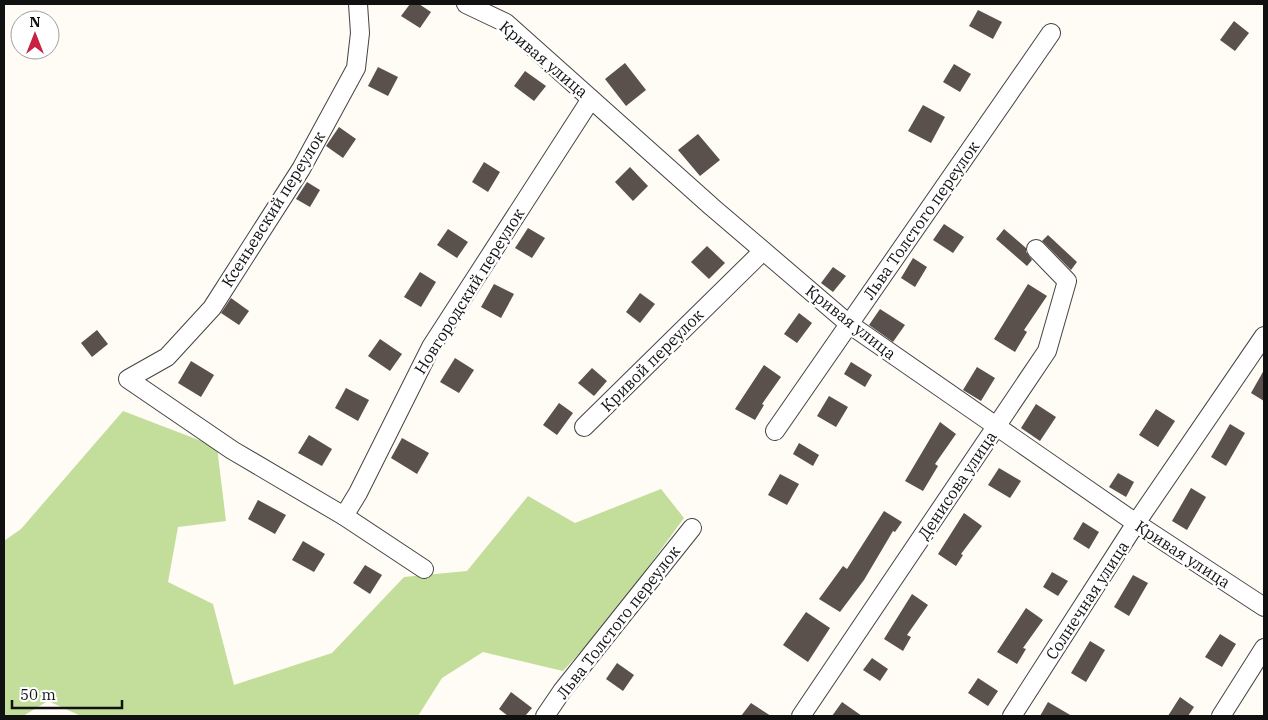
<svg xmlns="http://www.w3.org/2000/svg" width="1268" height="720" viewBox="0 0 1268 720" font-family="'IBM Plex Serif',serif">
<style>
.forest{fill:#c3de9a}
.building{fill:#5a504c}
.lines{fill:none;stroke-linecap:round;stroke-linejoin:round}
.street-casing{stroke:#444;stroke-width:20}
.street{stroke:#fff;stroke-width:18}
.labels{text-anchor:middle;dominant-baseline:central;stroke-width:5;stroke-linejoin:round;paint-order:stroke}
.street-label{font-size:16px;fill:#111;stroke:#fff}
</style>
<rect width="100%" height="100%" fill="#fffbf5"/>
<polygon class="forest" points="123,411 217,447 226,521 178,527 168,582 213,604 234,685 332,653 404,577 467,571 528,496 575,523 661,489 684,518 608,622 563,671 483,652 442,678 418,716 81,716 48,701 23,716 4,716 4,541 21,529"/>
<g class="building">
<polygon points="410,4 419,4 431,12 420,28 401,16"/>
<polygon points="978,10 1002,22 993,39 969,26"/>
<polygon points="1234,21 1249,33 1235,51 1220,40"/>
<polygon points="625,63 646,90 626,106 605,79"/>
<polygon points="954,64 971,74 960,92 943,82"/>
<polygon points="378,67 398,77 388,96 368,86"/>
<polygon points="525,71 546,86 534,101 514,86"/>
<polygon points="923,105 945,117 931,143 908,131"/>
<polygon points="339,127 356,139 343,158 326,146"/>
<polygon points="698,134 720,160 700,176 678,150"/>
<polygon points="484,162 500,172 488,192 472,182"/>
<polygon points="630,167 648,186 633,201 615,182"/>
<polygon points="307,182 320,190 310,207 296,199"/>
<polygon points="944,224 964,237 953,253 933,240"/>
<polygon points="528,228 545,238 532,258 515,248"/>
<polygon points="448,229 468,242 457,258 437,245"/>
<polygon points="1004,229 1026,248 1026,252 1032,260 1027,266 996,239"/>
<polygon points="1048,235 1077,262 1071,270 1042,241"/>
<polygon points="707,246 725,263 709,279 691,262"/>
<polygon points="913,258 927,267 915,287 901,278"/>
<polygon points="833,267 846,276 833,292 821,283"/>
<polygon points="420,272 436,282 421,307 404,297"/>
<polygon points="494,284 514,294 501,318 481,307"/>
<polygon points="1028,284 1047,296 1024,330 1027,332 1015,352 994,339"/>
<polygon points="640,293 655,304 640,323 626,312"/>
<polygon points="231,298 249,311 239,325 221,313"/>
<polygon points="880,309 905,325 893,342 869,325"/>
<polygon points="799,313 812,323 797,343 784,334"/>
<polygon points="97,330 108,344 92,357 81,343"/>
<polygon points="380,339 402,354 390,371 368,356"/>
<polygon points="455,358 474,370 459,393 440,382"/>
<polygon points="191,361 214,375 201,397 178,383"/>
<polygon points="851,362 872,375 865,387 844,374"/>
<polygon points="764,365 781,377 762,404 764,405 755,420 735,409"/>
<polygon points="977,367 995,378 981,401 963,390"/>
<polygon points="592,368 607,381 594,396 578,383"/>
<polygon points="1264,370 1264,401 1251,393"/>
<polygon points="346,388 369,400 358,421 335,408"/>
<polygon points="829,396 848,407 836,427 817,416"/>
<polygon points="559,403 573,413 557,435 543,425"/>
<polygon points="1036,404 1056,417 1040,441 1021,428"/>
<polygon points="1156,409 1175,421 1158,447 1139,435"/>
<polygon points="940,422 956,434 935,464 938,466 923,491 905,481"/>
<polygon points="1230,424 1245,433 1226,466 1211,457"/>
<polygon points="309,435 332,449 322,466 298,453"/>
<polygon points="402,438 429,453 417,474 391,458"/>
<polygon points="799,443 819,455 813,466 793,454"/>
<polygon points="999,468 1021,481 1010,498 988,485"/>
<polygon points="1118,473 1134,482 1126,497 1109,487"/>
<polygon points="780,474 799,484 787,505 768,495"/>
<polygon points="1191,488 1206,497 1187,530 1172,521"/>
<polygon points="258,500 286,515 275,534 248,519"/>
<polygon points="884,511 902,522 895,532 893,531 864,580 840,612 819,599 843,566 847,569"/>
<polygon points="964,513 982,526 961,554 963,555 956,566 938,554"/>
<polygon points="1083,522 1099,532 1089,549 1073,539"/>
<polygon points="303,541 325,554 314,572 292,560"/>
<polygon points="365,565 382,575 370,594 353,583"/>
<polygon points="1052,572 1068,581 1058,596 1043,587"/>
<polygon points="1133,575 1148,583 1129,616 1114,607"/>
<polygon points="912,594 928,605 907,635 911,637 903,651 884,639"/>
<polygon points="1026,608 1043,620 1023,648 1026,649 1017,664 997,652"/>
<polygon points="806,612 830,628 808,662 783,645"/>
<polygon points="1220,634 1236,644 1222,667 1205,657"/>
<polygon points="1090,641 1105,650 1086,682 1071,673"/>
<polygon points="872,658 888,669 880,681 863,670"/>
<polygon points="617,663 634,675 623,691 606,679"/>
<polygon points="978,678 998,691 988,706 968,693"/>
<polygon points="511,692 532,708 525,716 508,716 499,709"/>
<polygon points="1180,697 1194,707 1188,716 1168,716"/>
<polygon points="842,702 862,716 832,716"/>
<polygon points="1048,702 1072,716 1040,716"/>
<polygon points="751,703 771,716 741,716"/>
</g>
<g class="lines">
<defs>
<g id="street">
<polyline points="358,4 360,33 356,68 301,169 212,308 167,357 128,379 232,450 344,516 424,569"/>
<polyline points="466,4 506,23 712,207 849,324 1136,523 1264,607"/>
<polyline points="584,427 763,251"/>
<polyline points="775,431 1051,33"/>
<polyline points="344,516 358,493 431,347 591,99"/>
<polyline points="545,716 562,691 692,528"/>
<polyline points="801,716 1047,351 1067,281 1036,249"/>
<polyline points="1012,716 1136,523 1264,336"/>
<polyline points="1221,716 1264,648"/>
</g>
</defs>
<use href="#street" class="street-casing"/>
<use href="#street" class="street"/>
</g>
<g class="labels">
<g class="street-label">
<text transform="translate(544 59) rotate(40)">Кривая улица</text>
<text transform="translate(273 209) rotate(-58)">Ксеньевский переулок</text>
<text transform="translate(921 220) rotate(-55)">Льва Толстого переулок</text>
<text transform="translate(469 291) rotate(-58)">Новгородский переулок</text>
<text transform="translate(851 322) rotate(38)">Кривая улица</text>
<text transform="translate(652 360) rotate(-45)">Кривой переулок</text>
<text transform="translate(957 485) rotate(-56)">Денисова улица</text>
<text transform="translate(1183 554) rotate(33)">Кривая улица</text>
<text transform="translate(1087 600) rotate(-57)">Солнечная улица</text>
<text transform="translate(618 622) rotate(-52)">Льва Толстого переулок</text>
</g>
</g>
<rect width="1268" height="720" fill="none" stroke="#111111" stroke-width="10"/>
<g transform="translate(35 35)"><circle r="24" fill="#ffffff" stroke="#a0a0a0"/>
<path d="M0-4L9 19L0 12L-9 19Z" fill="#c82143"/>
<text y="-8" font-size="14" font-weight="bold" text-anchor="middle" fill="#111111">N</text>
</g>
<path d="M12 700v8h110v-8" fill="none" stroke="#111111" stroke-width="2.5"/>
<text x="20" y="700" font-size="15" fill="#111111" stroke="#ffffff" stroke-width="4" paint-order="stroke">50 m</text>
</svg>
